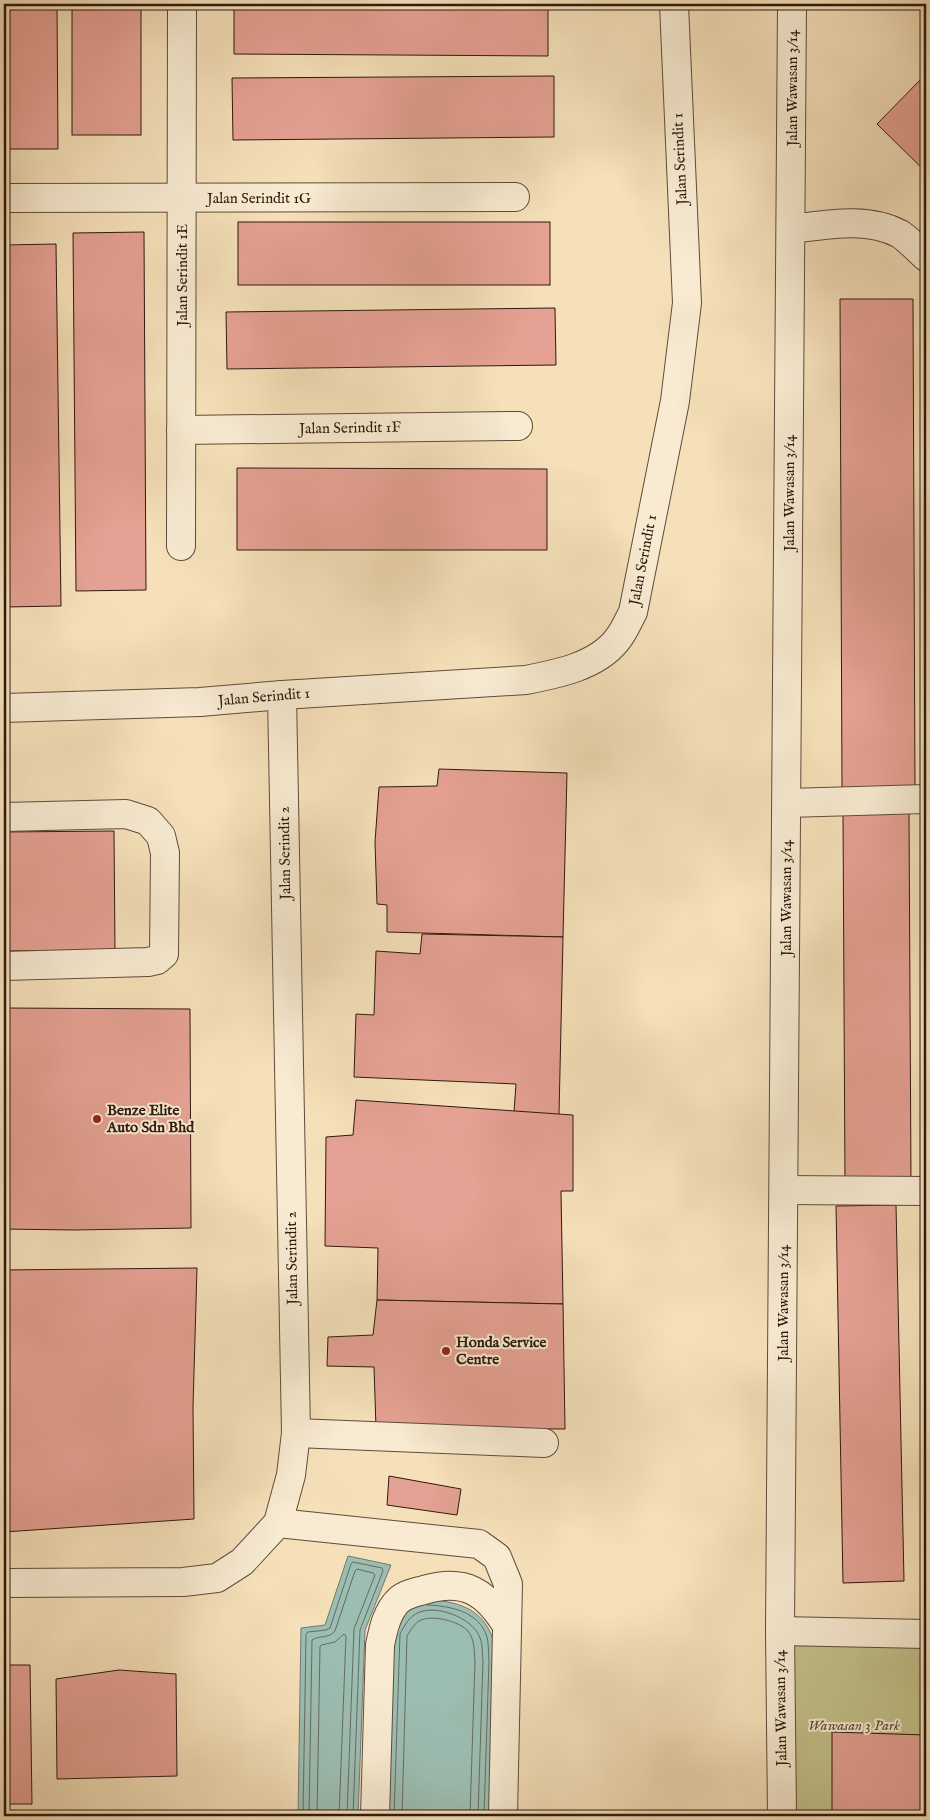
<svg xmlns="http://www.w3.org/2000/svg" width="930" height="1820" viewBox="0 0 930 1820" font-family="'IM FELL English',serif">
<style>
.green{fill:#c2c18b;stroke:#786d4d}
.water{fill:#9cbdb1;stroke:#707b70}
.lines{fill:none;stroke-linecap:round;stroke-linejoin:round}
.shore{stroke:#666b60;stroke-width:1}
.building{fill:#e5a193;stroke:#2f190f}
.minor-casing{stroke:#604b3a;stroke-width:30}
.minor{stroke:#f8ebd2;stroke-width:28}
.poi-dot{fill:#8f2418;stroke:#f8ebd2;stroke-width:2}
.labels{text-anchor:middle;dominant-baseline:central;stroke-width:4;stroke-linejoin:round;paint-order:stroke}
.street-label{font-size:15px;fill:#2f190f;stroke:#f8ebd2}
.poi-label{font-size:15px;font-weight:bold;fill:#2f190f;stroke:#f8ebd2;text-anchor:start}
.park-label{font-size:15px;font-style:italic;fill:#5b4b34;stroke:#f8ebd2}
</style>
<rect width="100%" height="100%" fill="#f5e0b9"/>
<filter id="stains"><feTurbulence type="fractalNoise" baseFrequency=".004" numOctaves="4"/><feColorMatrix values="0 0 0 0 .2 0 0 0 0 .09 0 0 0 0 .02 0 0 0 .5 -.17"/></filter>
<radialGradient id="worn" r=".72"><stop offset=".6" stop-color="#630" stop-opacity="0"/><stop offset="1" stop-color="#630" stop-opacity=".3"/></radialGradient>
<polygon class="green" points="780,1631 926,1633 926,1816 782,1816"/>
<g class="water">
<polygon points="348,1556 391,1565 365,1630 358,1816 298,1816 301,1628 325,1625"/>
<path d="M422 1599C450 1601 478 1604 491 1634 494 1641 493 1652 494 1661L489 1816H383L389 1630 396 1619Z"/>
</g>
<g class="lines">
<g class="shore">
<path d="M427 1605C450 1606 479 1611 487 1637 489 1644 488 1654 489 1661L484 1816"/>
<polyline points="303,1816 306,1634 308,1632 326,1630 330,1628 351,1564 353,1562 382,1568 383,1571 360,1630 353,1816"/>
<path d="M309 1816 312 1640C319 1635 329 1639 335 1631L355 1571 357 1569 373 1573 375 1575 354 1629 347 1816"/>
<polyline points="317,1816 320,1647 321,1645 335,1642 344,1634 346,1636 339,1816"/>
<path d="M394 1816 400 1634C403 1628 408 1619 414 1615 432 1602 473 1617 480 1638 483 1645 482 1654 483 1661L478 1816"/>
<path d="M402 1816 407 1636C410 1631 414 1624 419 1621 431 1614 459 1621 468 1631 475 1640 474 1651 475 1662L470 1816"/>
</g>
</g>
<g class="building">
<polygon points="4,4 57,4 58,149 4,149"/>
<rect x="72" y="4" width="69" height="131"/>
<polygon points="234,4 548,4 548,56 234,54"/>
<polygon points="916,4 926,4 926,14"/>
<polygon points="926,74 926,172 877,124"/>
<polygon points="554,76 554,137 233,140 232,78"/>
<rect x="238" y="222" width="312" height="63"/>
<polygon points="144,232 146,590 76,591 73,233"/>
<polygon points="56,244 61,606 4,607 4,245"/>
<polygon points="840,299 913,299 915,790 842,790"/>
<polygon points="555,308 556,365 227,369 226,312"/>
<polygon points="237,468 547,469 547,550 237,550"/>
<polygon points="439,769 567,773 563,937 387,932 387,905 377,904 375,842 379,787 437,786"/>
<polygon points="843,813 909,813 911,1185 845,1186"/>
<polygon points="114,831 115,950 4,951 4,832"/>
<polygon points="422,934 563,937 559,1115 514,1112 516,1084 354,1077 356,1014 374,1015 376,951 420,954"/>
<polygon points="4,1008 190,1009 191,1228 74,1230 4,1229"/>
<polygon points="356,1100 573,1115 573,1191 561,1191 563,1304 377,1300 378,1248 325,1246 326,1137 353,1135"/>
<polygon points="896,1205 904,1581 843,1583 836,1206"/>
<polygon points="926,1205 926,1393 921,1206"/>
<polygon points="197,1268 193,1407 194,1519 4,1532 4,1270"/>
<polygon points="377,1300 563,1304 565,1429 376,1428 374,1367 327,1366 328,1337 373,1335"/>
<polygon points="389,1476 461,1489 457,1515 387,1505"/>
<polygon points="4,1665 30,1665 32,1804 4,1804"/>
<polygon points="119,1670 176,1674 177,1776 57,1779 56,1679"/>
<polygon points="832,1732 926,1735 926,1816 867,1816 866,1812 832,1812"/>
</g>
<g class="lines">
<defs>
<g id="minor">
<polyline points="4,198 515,197"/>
<path d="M791 229C826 225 867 216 900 234 909 240 918 250 926 257"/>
<polyline points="181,430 518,426"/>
<polyline points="181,546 182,4"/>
<path d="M4 708 200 702 282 695 526 680C557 674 597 666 617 640 624 632 628 621 633 612L675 401 687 303 674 4"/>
<polyline points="787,803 926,799"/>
<polyline points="4,817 126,814 148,821 161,836 165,853 164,954 157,960 148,962 4,966"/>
<polyline points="784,1190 926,1191"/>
<polyline points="296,1433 544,1443"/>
<polyline points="278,1523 479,1544 497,1557 508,1584 503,1816"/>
<polyline points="4,1583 183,1582 217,1578 242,1562 278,1523 291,1475 296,1433 282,695"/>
<polyline points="780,1631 926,1634"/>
<path d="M375 1816 380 1645C383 1630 387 1611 399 1600 406 1594 416 1592 424 1590 465 1578 486 1592 507 1626"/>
<polyline points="782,1816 780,1631 792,4"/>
</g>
</defs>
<use href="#minor" class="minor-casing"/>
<use href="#minor" class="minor"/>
</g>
<g class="poi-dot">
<circle cx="97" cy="1119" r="5"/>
<circle cx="446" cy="1351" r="5"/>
</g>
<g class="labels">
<g class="street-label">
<text transform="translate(792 88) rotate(-90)">Jalan Wawasan 3/14</text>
<text transform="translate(680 159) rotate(-93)">Jalan Serindit 1</text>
<text x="259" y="198">Jalan Serindit 1G</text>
<text transform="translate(182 275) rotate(-90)">Jalan Serindit 1E</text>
<text transform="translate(350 428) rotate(-1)">Jalan Serindit 1F</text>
<text transform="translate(789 493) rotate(-90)">Jalan Wawasan 3/14</text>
<text transform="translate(643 560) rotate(-79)">Jalan Serindit 1</text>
<text transform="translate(264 697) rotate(-5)">Jalan Serindit 1</text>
<text transform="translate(285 853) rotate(-91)">Jalan Serindit 2</text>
<text transform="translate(786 898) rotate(-90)">Jalan Wawasan 3/14</text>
<text transform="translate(292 1258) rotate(-91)">Jalan Serindit 2</text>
<text transform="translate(783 1303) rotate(-90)">Jalan Wawasan 3/14</text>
<text transform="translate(781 1708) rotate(-91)">Jalan Wawasan 3/14</text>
</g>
<g class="poi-label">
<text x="107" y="1110">Benze Elite<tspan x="107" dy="17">Auto Sdn Bhd</tspan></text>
<text x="456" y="1342">Honda Service<tspan x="456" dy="17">Centre</tspan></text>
</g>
<g class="park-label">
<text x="854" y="1725">Wawasan 3 Park</text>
</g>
</g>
<rect width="930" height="1820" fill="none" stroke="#f5e0b9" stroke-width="20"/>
<rect x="5" y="5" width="920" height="1810" fill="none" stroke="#2f190f" stroke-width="2.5"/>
<rect x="10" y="10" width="910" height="1800" fill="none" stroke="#2f190f"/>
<rect width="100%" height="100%" filter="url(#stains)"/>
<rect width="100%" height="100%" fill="url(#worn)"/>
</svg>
